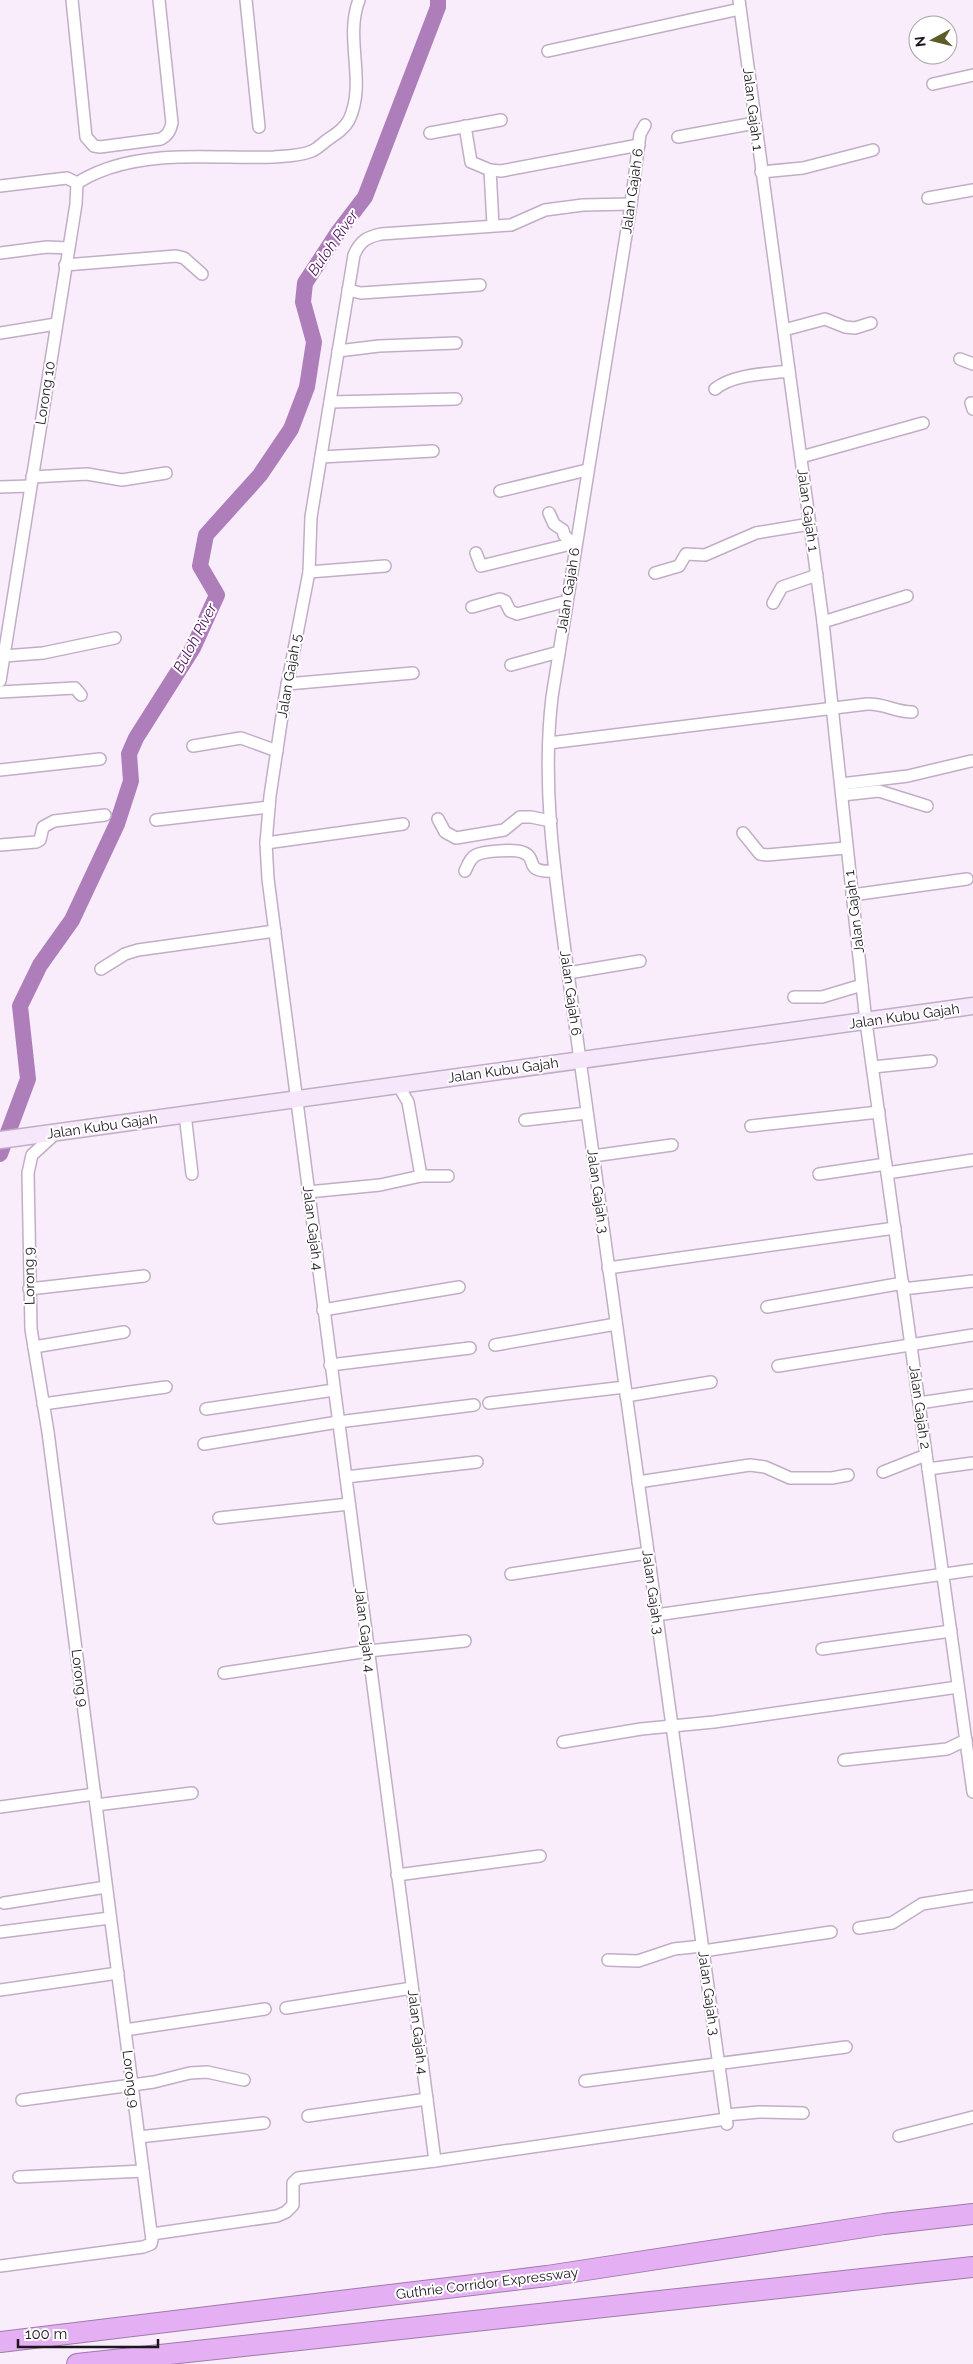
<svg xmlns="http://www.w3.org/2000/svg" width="973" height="2364" viewBox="0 0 973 2364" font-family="Raleway,sans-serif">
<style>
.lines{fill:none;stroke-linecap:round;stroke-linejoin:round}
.river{stroke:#ae7ebb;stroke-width:16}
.street-casing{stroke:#c1aec6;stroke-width:14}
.secondary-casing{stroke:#c1aec6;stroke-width:19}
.highway-casing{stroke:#9e7aa9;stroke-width:22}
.street{stroke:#fff;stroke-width:11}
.secondary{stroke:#f7e7fb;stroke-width:16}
.highway{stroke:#e4b0f3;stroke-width:20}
.labels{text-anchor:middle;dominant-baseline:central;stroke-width:4;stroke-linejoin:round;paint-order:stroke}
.street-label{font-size:14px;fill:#1d161f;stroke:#fff}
.water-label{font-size:15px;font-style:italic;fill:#521561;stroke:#fff}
</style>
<rect width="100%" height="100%" fill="#f9edfc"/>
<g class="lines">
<polyline class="river" points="0,1154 28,1079 20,1006 40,965 72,920 117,824 131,781 129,754 136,738 193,648 217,595 200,566 206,535 260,475 291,429 307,387 314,342 303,302 305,283 339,231 365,197 438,7 438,0"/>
<defs>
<g id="street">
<path d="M72 0 86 137 94 146 100 147 161 139C168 135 170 131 172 123L159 0"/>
<polyline points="246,0 259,127"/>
<polyline points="739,0 823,622 866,1022 973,1792"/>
<polyline points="548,51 740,9"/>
<polyline points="933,84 973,75"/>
<path d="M645 125 640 134 631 204 552 697C541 789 556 882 568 973L727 2124"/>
<polyline points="465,126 471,162 490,170 501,171 639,145"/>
<polyline points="430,133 501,120"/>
<polyline points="678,137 755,123"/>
<polyline points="490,170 493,225"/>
<polyline points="761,172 803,168 873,150"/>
<path d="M77 183C107 164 144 158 179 157 211 156 242 158 274 157 286 156 301 156 312 151 317 149 322 144 327 140 336 134 344 129 349 120 367 82 344 39 359 0"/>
<polyline points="0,186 67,178 77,183"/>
<polyline points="928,198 973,190"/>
<polyline points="0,253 47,247 68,248"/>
<polyline points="65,265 176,256 184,258 202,274"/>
<polyline points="348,290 361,293 480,285"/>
<polyline points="784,330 825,319 845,327 855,328 871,323"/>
<polyline points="0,333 56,324"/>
<polyline points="338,351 379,346 456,343"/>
<polyline points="960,359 973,364"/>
<path d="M715 389C733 374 766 374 789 371"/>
<polyline points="330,402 456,399"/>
<polyline points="971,403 973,409"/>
<polyline points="321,457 433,451"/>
<polyline points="801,457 923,423"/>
<polyline points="32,477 87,474 122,480 166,473"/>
<polyline points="0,487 30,486"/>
<polyline points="500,491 587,470"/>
<polyline points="549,513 554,524 563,530 564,535 571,542"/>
<polyline points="476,553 481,566 575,543"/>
<polyline points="309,572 385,566"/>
<polyline points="655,573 679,566 686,554 705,555 756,533 810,524"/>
<polyline points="773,603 782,587 817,575"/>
<polyline points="472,607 500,599 505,601 510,611 517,614 567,601"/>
<polyline points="823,622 907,596"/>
<polyline points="4,656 43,653 115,638"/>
<polyline points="511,665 559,652"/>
<polyline points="0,681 76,204 77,183"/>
<polyline points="287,684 413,673"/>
<polyline points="0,692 75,688 81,695"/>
<path d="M549 743 867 704C883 703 896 712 912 712"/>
<polyline points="193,746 241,738 277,751"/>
<polyline points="0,770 100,759"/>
<polyline points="841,784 908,776 971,761"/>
<polyline points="842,795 879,791 927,806"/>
<polyline points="438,819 445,832 456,838 504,830 520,817 531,817 551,821"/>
<polyline points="156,820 269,807"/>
<polyline points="743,833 760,854 767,855 846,848"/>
<polyline points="266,843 403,824"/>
<polyline points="0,845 36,842 40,840 43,827 54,821 105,815"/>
<path d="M465 871C468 865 470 858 476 855 484 851 514 849 522 852 540 858 521 873 555 871"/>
<polyline points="852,895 967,879"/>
<polyline points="101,969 125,954 138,950 275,931"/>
<polyline points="568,973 640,961"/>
<polyline points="794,997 822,997 862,985"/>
<polyline points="873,1067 931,1061"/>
<polyline points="398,1085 408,1102 421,1176"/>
<polyline points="185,1114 192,1174"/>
<polyline points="525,1120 587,1113"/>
<polyline points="751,1126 879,1112"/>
<polyline points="593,1156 672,1145"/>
<polyline points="887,1173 973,1160"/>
<polyline points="819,1174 886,1164"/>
<polyline points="308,1192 380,1185 421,1176 448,1176"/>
<polyline points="608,1268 895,1228"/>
<polyline points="29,1289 144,1276"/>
<polyline points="903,1289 973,1281"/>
<polyline points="767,1307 903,1283"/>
<polyline points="323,1310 459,1287"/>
<polyline points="495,1345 616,1324"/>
<polyline points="34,1347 124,1332"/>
<polyline points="330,1365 470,1348"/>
<polyline points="778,1366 973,1335"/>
<polyline points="626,1396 711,1382"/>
<polyline points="489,1403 625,1387"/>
<polyline points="919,1403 973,1395"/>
<polyline points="43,1404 166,1387"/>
<polyline points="206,1409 334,1390"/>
<polyline points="204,1444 338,1422 474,1405"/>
<polyline points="928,1469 973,1463"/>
<polyline points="883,1472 926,1455"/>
<polyline points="346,1477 477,1462"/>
<polyline points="638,1482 750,1465 765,1467 790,1478 832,1478 848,1475"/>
<polyline points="219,1518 349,1504"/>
<polyline points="511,1574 648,1553"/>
<polyline points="656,1615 973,1570"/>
<polyline points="822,1649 951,1631"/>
<polyline points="224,1673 368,1651 465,1641"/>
<polyline points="563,1742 641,1729 714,1722 958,1687"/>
<polyline points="844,1760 947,1749 966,1740"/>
<polyline points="96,1805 192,1793"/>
<polyline points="0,1807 95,1794"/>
<polyline points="397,1875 540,1856"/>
<polyline points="4,1903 106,1887"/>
<polyline points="859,1928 892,1923 922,1904 973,1896"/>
<polyline points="0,1932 110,1918"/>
<polyline points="703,1951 831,1932"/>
<polyline points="608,1960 638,1961 674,1949 702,1946"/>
<polyline points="0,1990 118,1973"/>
<polyline points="286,2008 412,1988"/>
<polyline points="125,2030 265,2009"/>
<polyline points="585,2081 846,2047"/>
<polyline points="22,2100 154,2082 190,2073 207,2072 244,2080"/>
<polyline points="726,2115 759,2112 803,2113"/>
<polyline points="308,2116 427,2099"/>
<polyline points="899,2136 973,2117"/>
<polyline points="139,2137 264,2123"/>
<path d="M435 2161 268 879 266 843 270 796 285 696 309 572 311 517 354 255C360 241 367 237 381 234L511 225 545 210 583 205 631 204"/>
<polyline points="19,2177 143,2171"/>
<polyline points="152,2234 277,2216 286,2212 293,2205 293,2183 298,2178 435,2161 726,2119"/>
<polyline points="0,2266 143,2247 151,2244 152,2240 48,1432 31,1329 28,1173 32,1155 56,1133"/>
</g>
<polyline id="secondary" points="0,1140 973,1006"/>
<g id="highway">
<polyline points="0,2342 547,2276 884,2224 973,2214"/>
<polyline points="77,2364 973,2267"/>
</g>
</defs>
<use href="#street" class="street-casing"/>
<use href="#secondary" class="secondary-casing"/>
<use href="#highway" class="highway-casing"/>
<use href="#street" class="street"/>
<use href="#secondary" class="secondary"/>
<use href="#highway" class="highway"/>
</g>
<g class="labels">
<g class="street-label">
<text transform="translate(753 109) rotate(83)">Jalan Gajah 1</text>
<text transform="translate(632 191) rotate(-82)">Jalan Gajah 6</text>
<text transform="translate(45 393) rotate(-81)">Lorong 10</text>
<text transform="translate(808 510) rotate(82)">Jalan Gajah 1</text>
<text transform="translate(568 590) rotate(-81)">Jalan Gajah 6</text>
<text transform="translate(289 676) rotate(-80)">Jalan Gajah 5</text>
<text transform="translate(854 912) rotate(-97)">Jalan Gajah 1</text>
<text transform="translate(571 993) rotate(82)">Jalan Gajah 6</text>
<text transform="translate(904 1016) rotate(-8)">Jalan Kubu Gajah</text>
<text transform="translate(503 1070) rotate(-8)">Jalan Kubu Gajah</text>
<text transform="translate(102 1126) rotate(-8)">Jalan Kubu Gajah</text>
<text transform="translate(598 1191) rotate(82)">Jalan Gajah 3</text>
<text transform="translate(313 1228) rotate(83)">Jalan Gajah 4</text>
<text transform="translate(29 1276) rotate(-91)">Lorong 9</text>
<text transform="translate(920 1407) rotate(82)">Jalan Gajah 2</text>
<text transform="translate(653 1592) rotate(82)">Jalan Gajah 3</text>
<text transform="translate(365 1630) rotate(83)">Jalan Gajah 4</text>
<text transform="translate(80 1678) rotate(83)">Lorong 9</text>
<text transform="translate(709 1993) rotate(82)">Jalan Gajah 3</text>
<text transform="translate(418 2032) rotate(83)">Jalan Gajah 4</text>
<text transform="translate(131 2079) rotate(83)">Lorong 9</text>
<text transform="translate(487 2283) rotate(-7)">Guthrie Corridor Expressway</text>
</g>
<g class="water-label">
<text transform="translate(333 243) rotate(-55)">Buloh River</text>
<text transform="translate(195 638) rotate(-62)">Buloh River</text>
</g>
</g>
<g transform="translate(933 40) rotate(263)"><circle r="24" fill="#ffffff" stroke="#a5a2a5"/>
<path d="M0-4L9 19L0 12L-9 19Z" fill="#5c5c29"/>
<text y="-8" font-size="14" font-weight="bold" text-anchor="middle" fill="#1d161f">N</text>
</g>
<path d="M18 2339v8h140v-8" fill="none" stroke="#1d161f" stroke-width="2.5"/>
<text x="25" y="2339" font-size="15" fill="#1d161f" stroke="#ffffff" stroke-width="4" paint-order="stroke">100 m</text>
</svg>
